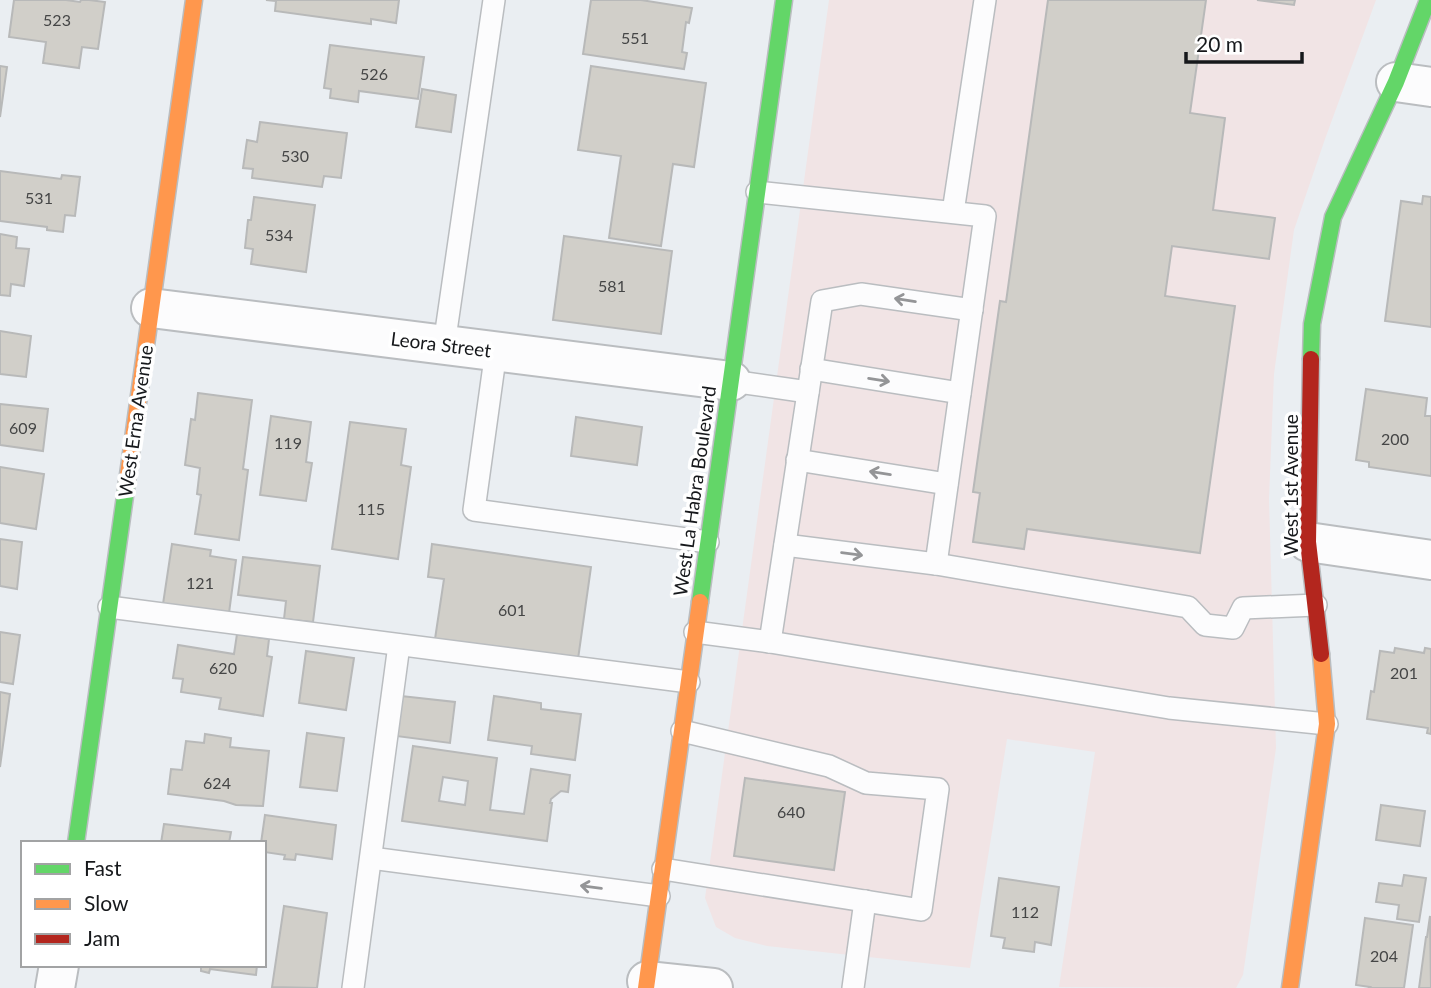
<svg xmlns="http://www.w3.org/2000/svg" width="1431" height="988" viewBox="0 0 1431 988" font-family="Lato,sans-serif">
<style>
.commercial{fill:#f1e4e5}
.building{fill:#d1cfc9;stroke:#b8b9b9;stroke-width:2;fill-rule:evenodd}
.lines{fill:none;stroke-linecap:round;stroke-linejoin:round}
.lane-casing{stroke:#babdc0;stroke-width:24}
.street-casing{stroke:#babdc0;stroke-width:42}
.fast-casing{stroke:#babdc0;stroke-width:19}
.slow-casing{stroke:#babdc0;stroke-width:19}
.jam-casing{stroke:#babdc0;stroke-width:19}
.lane{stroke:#fcfcfd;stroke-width:21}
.street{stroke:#fcfcfd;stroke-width:38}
.fast{stroke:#63d668;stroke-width:16}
.slow{stroke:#ff974d;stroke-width:16}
.jam{stroke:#b3261e;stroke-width:16}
.oneway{stroke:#949597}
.labels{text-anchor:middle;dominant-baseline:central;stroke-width:7;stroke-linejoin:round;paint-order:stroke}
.number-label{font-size:16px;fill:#454646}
.street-label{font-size:19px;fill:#16181b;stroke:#fff}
</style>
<rect width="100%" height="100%" fill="#eaeef2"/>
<polygon class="commercial" points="829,0 1376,0 1325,139 1294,230 1274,374 1269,499 1276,748 1243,975 1236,988 1059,987 1095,752 1007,739 970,968 767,946 735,938 716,927 705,898"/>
<g class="building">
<polygon points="14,0 66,0 80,2 81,0 89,0 105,2 98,49 82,47 79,68 43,63 46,42 9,37"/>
<polygon points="266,0 399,0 396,23 371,19 371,24 275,11 276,1"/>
<polygon points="591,0 641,0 692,8 689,23 686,22 682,52 687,53 684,69 583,54"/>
<polygon points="1048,0 1206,0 1190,113 1225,118 1213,210 1275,218 1269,259 1172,246 1165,296 1235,306 1200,553 1027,529 1024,549 973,542 980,493 973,492 1000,301 1006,302"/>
<polygon points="1257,0 1295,0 1294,5"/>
<polygon points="330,45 424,57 418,99 359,91 358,102 330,98 331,89 324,88"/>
<polygon points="0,66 7,67 0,117"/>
<polygon points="591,66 706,83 694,167 673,164 661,246 609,238 621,156 578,150"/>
<polygon points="422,89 456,95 451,132 416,127"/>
<polygon points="260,122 347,133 341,178 324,176 322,187 252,178 253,169 243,168 247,140 257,142"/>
<polygon points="0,171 61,179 62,175 80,177 75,216 65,215 63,232 47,230 47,227 0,221"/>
<polygon points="1423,196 1431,197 1431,327 1385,321 1401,201 1422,204"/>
<polygon points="254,197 315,205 306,272 251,264 253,249 245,248 248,220 251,220"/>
<polygon points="0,234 17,237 16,248 29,249 24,286 11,284 10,296 0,295"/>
<polygon points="564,236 672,251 661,334 553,320"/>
<polygon points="0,331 31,336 26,377 0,374"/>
<polygon points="1366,389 1427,398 1425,416 1431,416 1431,476 1369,467 1369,462 1356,460"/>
<polygon points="198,393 252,400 243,469 248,470 239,540 195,534 201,495 197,494 200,468 185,465 191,419 195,420"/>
<polygon points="0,404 48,409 43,451 0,445"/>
<polygon points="271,416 311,422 306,462 312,463 306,501 260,495"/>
<polygon points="576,417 642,427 637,465 571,456"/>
<polygon points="350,422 406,429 401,465 411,467 398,559 332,549"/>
<polygon points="0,467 44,474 36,529 0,523"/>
<polygon points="0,539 22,542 17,589 0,586"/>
<polygon points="172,544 211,550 210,556 236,560 229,613 163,604"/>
<polygon points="432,544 591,567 578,659 435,639 444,579 428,577"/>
<polygon points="243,557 320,566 313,622 284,619 286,601 238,595"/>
<polygon points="0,632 20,635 13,684 0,682"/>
<polygon points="237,634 269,639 267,656 272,657 263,716 219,709 221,698 181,692 183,679 173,678 178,645 234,654"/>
<polygon points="1395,648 1424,653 1425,648 1431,649 1431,734 1427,733 1428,728 1367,719 1371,691 1374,692 1380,651 1394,653"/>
<polygon points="306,651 354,658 346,710 299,703"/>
<polygon points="0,692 10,694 0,767"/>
<polygon points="401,696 455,702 450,743 396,736"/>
<polygon points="494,696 541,703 541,709 581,714 575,760 531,754 532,746 488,740"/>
<polygon points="307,733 344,738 337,791 300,787"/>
<polygon points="205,734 231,738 230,747 269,751 263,806 236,805 224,801 168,794 171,769 182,770 186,741 204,743"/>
<path d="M413 746 497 758 490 810 524 814 531 769 570 775 568 792 561 791 551 799 550 803H552L547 841 402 821ZM443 777 468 781 465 805 439 801Z"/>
<polygon points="745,778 845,792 834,870 734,856"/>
<polygon points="1381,805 1425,811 1420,846 1376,840"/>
<polygon points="265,815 336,825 332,859 296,854 295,860 284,859 285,855 264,852 264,843 261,843"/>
<polygon points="164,824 231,832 229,843 161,843"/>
<polygon points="1404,875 1426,878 1419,922 1397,919 1399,905 1376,902 1379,883 1402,886"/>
<polygon points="999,878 1059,887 1051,945 1035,942 1034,952 1003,948 1005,938 991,936"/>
<polygon points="284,906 327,913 317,988 272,987"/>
<polygon points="1430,916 1431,988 1419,988 1426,937 1427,937"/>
<polygon points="1365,918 1413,925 1404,988 1369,988 1370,987 1356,985"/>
<polygon points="201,965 257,965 256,975 210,969 209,973 201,971"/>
</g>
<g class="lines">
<defs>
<g id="lane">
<polyline points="757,192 985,216 936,564"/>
<polyline points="953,212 985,0"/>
<polyline points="444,345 494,0"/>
<polyline points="496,351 474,510 708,542"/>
<polyline points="811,369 960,393"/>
<polyline points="731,381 808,392"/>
<polyline points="797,460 947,484"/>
<polyline points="785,545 936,564 1188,607 1205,625 1233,628 1243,608 1316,605"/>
<polyline points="109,607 689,682"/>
<polyline points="695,632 770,642 1169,708 1327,724"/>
<polyline points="770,642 822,301 861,294 972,310"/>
<polyline points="371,858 659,896"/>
<polyline points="663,869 921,910 938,789 866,783 829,766 682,731"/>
<polyline points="353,988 399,645"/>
<polyline points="853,988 865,901"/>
</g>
<g id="street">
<polyline points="1396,82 1431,87"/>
<polyline points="151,308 731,381"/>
<polyline points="1308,542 1431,560"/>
<polyline points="647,981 713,988"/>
<polyline points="55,988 59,965"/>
</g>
<g id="fast">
<polyline points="1311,359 1312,324 1333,217 1396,82 1428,0"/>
<polyline points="700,602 784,0"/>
<polyline points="76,843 127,482"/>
</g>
<g id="slow">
<polyline points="127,482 194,0"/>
<polyline points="646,988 700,602"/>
<polyline points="1290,988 1327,724 1321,654"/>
</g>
<polyline id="jam" points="1311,359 1308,542 1321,654"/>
</defs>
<use href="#lane" class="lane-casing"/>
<use href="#street" class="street-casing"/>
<use href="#fast" class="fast-casing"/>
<use href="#slow" class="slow-casing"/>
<use href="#jam" class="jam-casing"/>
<use href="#lane" class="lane"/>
<use href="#street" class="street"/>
<use href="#fast" class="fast"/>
<use href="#slow" class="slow"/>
<use href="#jam" class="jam"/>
</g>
<defs><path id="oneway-shaft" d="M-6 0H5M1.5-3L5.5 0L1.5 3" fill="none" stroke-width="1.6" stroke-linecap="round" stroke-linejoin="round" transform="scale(1.75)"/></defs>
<g class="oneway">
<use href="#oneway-shaft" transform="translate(905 300) rotate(-171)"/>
<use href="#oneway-shaft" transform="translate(879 380) rotate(9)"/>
<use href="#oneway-shaft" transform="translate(880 473) rotate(-171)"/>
<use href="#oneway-shaft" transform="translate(852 554) rotate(7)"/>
<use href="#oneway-shaft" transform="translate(591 887) rotate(-173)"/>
</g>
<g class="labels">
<g class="number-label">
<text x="57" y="19">523</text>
<text x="635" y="37">551</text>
<text x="374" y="73">526</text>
<text x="295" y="155">530</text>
<text x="39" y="197">531</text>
<text x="279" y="234">534</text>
<text x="612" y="285">581</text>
<text x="23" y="427">609</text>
<text x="1395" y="438">200</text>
<text x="288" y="442">119</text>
<text x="371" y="508">115</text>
<text x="200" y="582">121</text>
<text x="512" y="609">601</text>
<text x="223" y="667">620</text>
<text x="1404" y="672">201</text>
<text x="217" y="782">624</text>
<text x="791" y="811">640</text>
<text x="1025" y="911">112</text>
<text x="1384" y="955">204</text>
</g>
<g class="street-label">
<text transform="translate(441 344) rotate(7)">Leora Street</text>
<text transform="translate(135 421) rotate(-82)">West Erna Avenue</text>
<text transform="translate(1290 485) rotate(-90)">West 1st Avenue</text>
<text transform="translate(694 491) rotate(-82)">West La Habra Boulevard</text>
</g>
</g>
<rect x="21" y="841" width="245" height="126" fill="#ffffff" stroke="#a2a3a4" stroke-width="2"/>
<rect x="35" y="864" width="35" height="10" fill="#63d668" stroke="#a2a3a4" stroke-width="2"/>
<text x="84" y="876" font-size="21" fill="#16181b">Fast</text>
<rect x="35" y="899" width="35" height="10" fill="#ff974d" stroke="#a2a3a4" stroke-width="2"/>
<text x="84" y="911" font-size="21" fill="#16181b">Slow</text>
<rect x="35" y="934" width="35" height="10" fill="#b3261e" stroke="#a2a3a4" stroke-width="2"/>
<text x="84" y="946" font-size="21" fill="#16181b">Jam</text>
<path d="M1186 52v10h116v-10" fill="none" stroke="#16181b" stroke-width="3.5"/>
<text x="1196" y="52" font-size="21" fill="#16181b" stroke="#ffffff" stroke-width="5" paint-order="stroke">20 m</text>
</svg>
